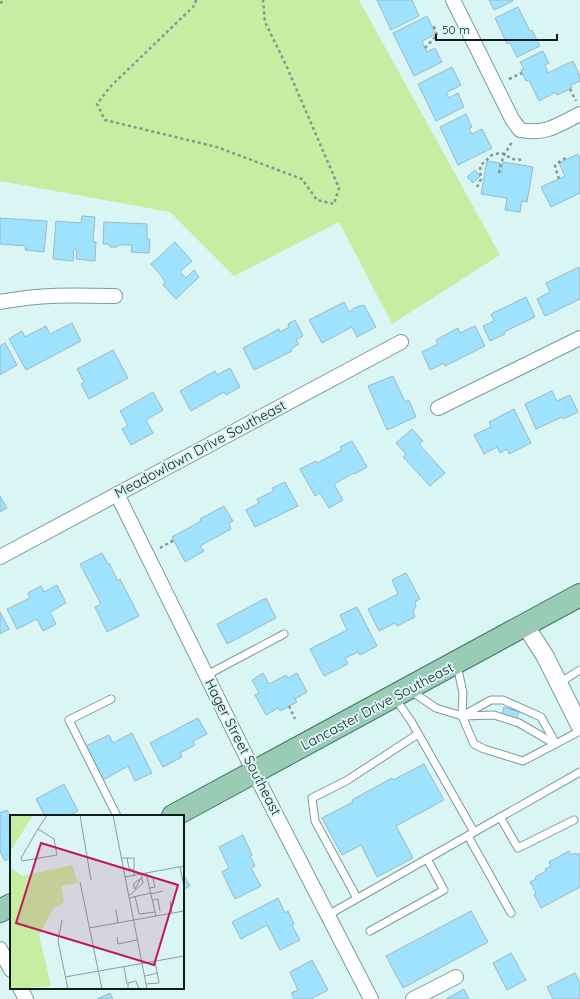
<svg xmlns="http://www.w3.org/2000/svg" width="580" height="999" viewBox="0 0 580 999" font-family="Quicksand,sans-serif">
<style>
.green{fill:#c5eea2}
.building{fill:#9fe2fe;stroke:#9fb8c2}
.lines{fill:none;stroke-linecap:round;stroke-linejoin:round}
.service-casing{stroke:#7e9a99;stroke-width:9}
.minor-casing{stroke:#7e9a99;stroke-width:16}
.tertiary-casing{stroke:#7e9a99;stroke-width:19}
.primary-casing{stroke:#3d775f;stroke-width:24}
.path{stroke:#829797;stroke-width:2.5;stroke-dasharray:3 3;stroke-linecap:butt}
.service{stroke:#fff;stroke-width:7}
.minor{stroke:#fff;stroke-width:14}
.tertiary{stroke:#fff;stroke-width:17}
.primary{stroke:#99cbb5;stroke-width:22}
.labels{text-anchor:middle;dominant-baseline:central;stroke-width:4;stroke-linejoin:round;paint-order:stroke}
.street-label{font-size:14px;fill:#101b1b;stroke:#d9f6f5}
.inset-road{fill:none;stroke:#899e9e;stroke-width:1}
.view{fill:#c2185b;fill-opacity:0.15;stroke:#c2185b;stroke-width:2}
.inset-edge{fill:none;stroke:#101b1b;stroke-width:2}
</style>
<rect width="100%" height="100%" fill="#d9f6f5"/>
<polygon class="green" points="0,0 359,0 500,255 392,324 339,222 234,276 170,212 0,181"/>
<g class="building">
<polygon points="377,0 412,0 419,16 391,30"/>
<polygon points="489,0 513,0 513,1 494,10"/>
<polygon points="518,7 530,31 532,30 540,46 517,57 510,43 507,44 495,18"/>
<polygon points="427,16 436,34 422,41 427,52 435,48 442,62 414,76 393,33"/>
<polygon points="543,51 549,63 545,65 548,73 573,61 580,76 580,81 571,85 572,88 557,95 556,92 539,101 529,80 526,81 522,73 521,70 524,69 520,62"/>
<polygon points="452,67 461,85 446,93 449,98 458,93 464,107 436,121 418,84"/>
<polygon points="466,114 472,127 469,129 472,134 482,129 492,148 458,165 440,127"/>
<polygon points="578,154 580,158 580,193 551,207 541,187 565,176 559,163"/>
<polygon points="487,161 500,163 499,173 501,173 503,162 533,167 527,202 522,201 520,212 505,210 507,198 481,194"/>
<polygon points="475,170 480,176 473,183 467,177"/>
<polygon points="82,216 95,217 93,241 96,242 95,261 76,259 77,250 74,249 73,261 53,259 56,221 81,223"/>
<polygon points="0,218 47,221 44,252 25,250 26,246 0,244"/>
<polygon points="104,222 147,224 147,239 150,239 149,253 131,252 132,245 119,245 116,247 110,247 108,244 103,244"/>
<polygon points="175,242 192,261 180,272 186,278 194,270 199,277 176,299 163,285 165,282 163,278 151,264"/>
<polygon points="579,267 580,270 580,299 545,316 537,299 550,292 546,283"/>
<polygon points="526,297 535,317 504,332 505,334 490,341 483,326 494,321 491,314"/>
<polygon points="344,302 349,312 354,308 364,305 376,327 357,337 352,327 322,343 309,320"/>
<polygon points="295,320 303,336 296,340 299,344 291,349 292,351 254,370 243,348 279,329 280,332 289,327 288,324"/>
<polygon points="72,323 81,341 26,370 9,339 22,331 25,337 46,326 50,334"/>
<polygon points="475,326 485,346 445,366 444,363 430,370 422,352 438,344 436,340 458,328 460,333"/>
<polygon points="5,343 17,365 0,375 0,346"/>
<polygon points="113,350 128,378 89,399 81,384 84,382 77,369"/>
<polygon points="230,368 240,387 226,395 224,392 191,411 180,391 215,371 217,375"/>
<polygon points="393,376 405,402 409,400 416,417 387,430 368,386"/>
<polygon points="552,391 557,401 570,395 578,412 563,419 562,417 536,429 525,404"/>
<polygon points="153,392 163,410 146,420 153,433 131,445 122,429 128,426 120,411"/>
<polygon points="514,409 531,443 509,454 507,449 500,453 497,447 484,454 474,435 491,427 489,422"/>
<polygon points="412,429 423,441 419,444 445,473 430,486 403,457 406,454 396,443"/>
<polygon points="352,441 367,467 355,474 354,473 334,484 343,500 329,508 320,493 315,496 300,469 316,461 317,463 342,450 340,447"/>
<polygon points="285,482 298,506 255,527 246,510 259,503 257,499 274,491 272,488"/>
<polygon points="0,496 7,508 0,512"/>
<polygon points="224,506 233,521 229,523 231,529 200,546 204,551 185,562 172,537 201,521 200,519"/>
<polygon points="102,553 108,564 109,563 118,581 120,579 139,616 107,632 95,607 101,604 80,564"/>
<polygon points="406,573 420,599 415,602 416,606 413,612 415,617 397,626 395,623 379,631 368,609 398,594 392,580"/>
<polygon points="57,585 66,603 50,612 56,624 43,631 37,619 17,629 7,609 30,598 28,593 41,586 44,592"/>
<polygon points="266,598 276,618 227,644 217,624"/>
<polygon points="357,607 377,646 360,655 358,652 345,658 348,664 324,676 310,649 347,630 340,615"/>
<polygon points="0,612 9,629 0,634"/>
<polygon points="263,673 269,684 286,675 288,678 297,673 307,692 295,699 297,702 280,711 278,708 266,715 255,695 259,693 252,680"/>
<polygon points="504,707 519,712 517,718 502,714"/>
<polygon points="198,718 207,734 193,741 195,745 180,753 182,757 163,767 150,743"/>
<polygon points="132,733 152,773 135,781 128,766 103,780 86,746 109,735 113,743"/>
<polygon points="424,764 444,800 396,826 413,858 377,877 361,845 342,855 322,818 353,802 352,800 392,778 393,780"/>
<polygon points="64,784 78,811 68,816 45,816 36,799"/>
<polygon points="7,810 11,818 11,857 5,861 0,852 0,813"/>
<polygon points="243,835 252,855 250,856 255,866 251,868 261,886 235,899 222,872 229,868 219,847"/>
<polygon points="569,851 571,855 576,853 577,855 580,853 580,887 541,908 534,894 536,893 530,882 536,879 535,877 546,871 545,869 551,866 549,862"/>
<polygon points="183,874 190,886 183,890"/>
<polygon points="278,898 285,913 288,911 294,924 292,925 300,940 280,950 267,925 241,939 232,922"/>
<polygon points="471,911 488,942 403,988 386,956"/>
<polygon points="511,953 526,980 507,990 493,963"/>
<polygon points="312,960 328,990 311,999 294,999 291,993 298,990 290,972"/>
<polygon points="575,973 580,983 580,999 553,999 547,987"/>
<polygon points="464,989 469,999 446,999"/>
<polygon points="110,993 113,999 97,999"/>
</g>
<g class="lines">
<defs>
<g id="service">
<polyline points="457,665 463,693 462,716"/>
<polyline points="207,675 284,634"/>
<polyline points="559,683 580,670"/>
<polyline points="411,691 436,708 462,716 474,744 484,749 523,761 580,731"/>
<polyline points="395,698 411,721 474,832"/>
<polyline points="111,699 69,720 117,816"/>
<polyline points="462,716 491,700 503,700 541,717 556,744"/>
<polyline points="464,716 494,715 519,723 555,744"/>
<polyline points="500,817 518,848 574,820"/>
<polyline points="468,836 511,913"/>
<polyline points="357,898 315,821 312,798 346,781 418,734"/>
<polyline points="328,915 580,772"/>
<polyline points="370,931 444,890 427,859"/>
</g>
<g id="minor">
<path d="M453 0 512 119 520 130C546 135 558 125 580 114"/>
<path d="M0 302C40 294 75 295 115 296"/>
<polyline points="438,408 580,338"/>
<polyline points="117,494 254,772 371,999"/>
<polyline points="0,557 401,342"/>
<polyline points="0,949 11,970"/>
<polyline points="20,988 26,999"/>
<polyline points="413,999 456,977"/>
</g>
<polyline id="tertiary" points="525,625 545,656 580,726"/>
<g id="primary">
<polyline points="173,816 580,595"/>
<polyline points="0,911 11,905"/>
</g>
</defs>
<use href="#service" class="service-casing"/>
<use href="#minor" class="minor-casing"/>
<use href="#tertiary" class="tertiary-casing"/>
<use href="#primary" class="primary-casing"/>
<g class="path">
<polyline points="196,0 195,5 110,87 97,104 105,120 217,147 302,179 317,200 334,204 339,188 286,65 265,22 263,0"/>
<polyline points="0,3 5,0"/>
<polyline points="425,48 437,35 433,24"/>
<polyline points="509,79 522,73"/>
<polyline points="570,89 576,101"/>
<polyline points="499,173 503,157 512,142"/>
<polyline points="559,179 555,166 559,162 567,157"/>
<polyline points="477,187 481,179 480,170 481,165 492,155 500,153 504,154 512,159 524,160"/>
<polyline points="160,548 174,540"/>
<polyline points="289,706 295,719"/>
</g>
<use href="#service" class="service"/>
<use href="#minor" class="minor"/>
<use href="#tertiary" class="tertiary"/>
<use href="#primary" class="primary"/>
</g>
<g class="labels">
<g class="street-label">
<text transform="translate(200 449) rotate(-28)">Meadowlawn Drive Southeast</text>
<text transform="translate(377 706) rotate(-28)">Lancaster Drive Southeast</text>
<text transform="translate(243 747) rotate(63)">Hager Street Southeast</text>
</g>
</g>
<g transform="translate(10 815)">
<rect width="174" height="174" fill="#d9f6f5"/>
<path d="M0 0H23L0 37ZM62 50 68 68 51 71 54 87 43 94 29 120 41 171 3 174 0 169V52L12 61Z" fill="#c5eea2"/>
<path class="inset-road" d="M70 0 81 65M103 0 137 174M28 14 44 24 47 40 12 46 11 43ZM28 14 37 0M111 43H124V60M117 43 119 53 123 55M170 52 174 72M136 58 146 101M115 62 174 51M70 67 92 174M140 73 145 72 143 63M124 74V68L132 63M125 74 131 63M141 79 153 76M119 81 133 68 131 59M125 81 129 99 145 97M119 83 141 78M143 85 148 84 150 96M160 86 162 98M106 95 108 108M52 105 48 126 58 174M79 113 174 96M107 122 108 129 127 125M114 152 117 169M135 161 148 158M55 162 174 141M136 169 149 168 145 146M118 174V168L126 166 129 174"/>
<path class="view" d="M31 28 168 70 144 150 6 108Z"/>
<rect width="174" height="174" class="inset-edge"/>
</g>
<path d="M436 34v6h121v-6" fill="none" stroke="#101b1b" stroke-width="2"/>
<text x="442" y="34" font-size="12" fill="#101b1b" stroke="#d9f6f5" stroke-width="3" paint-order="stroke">50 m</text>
</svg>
